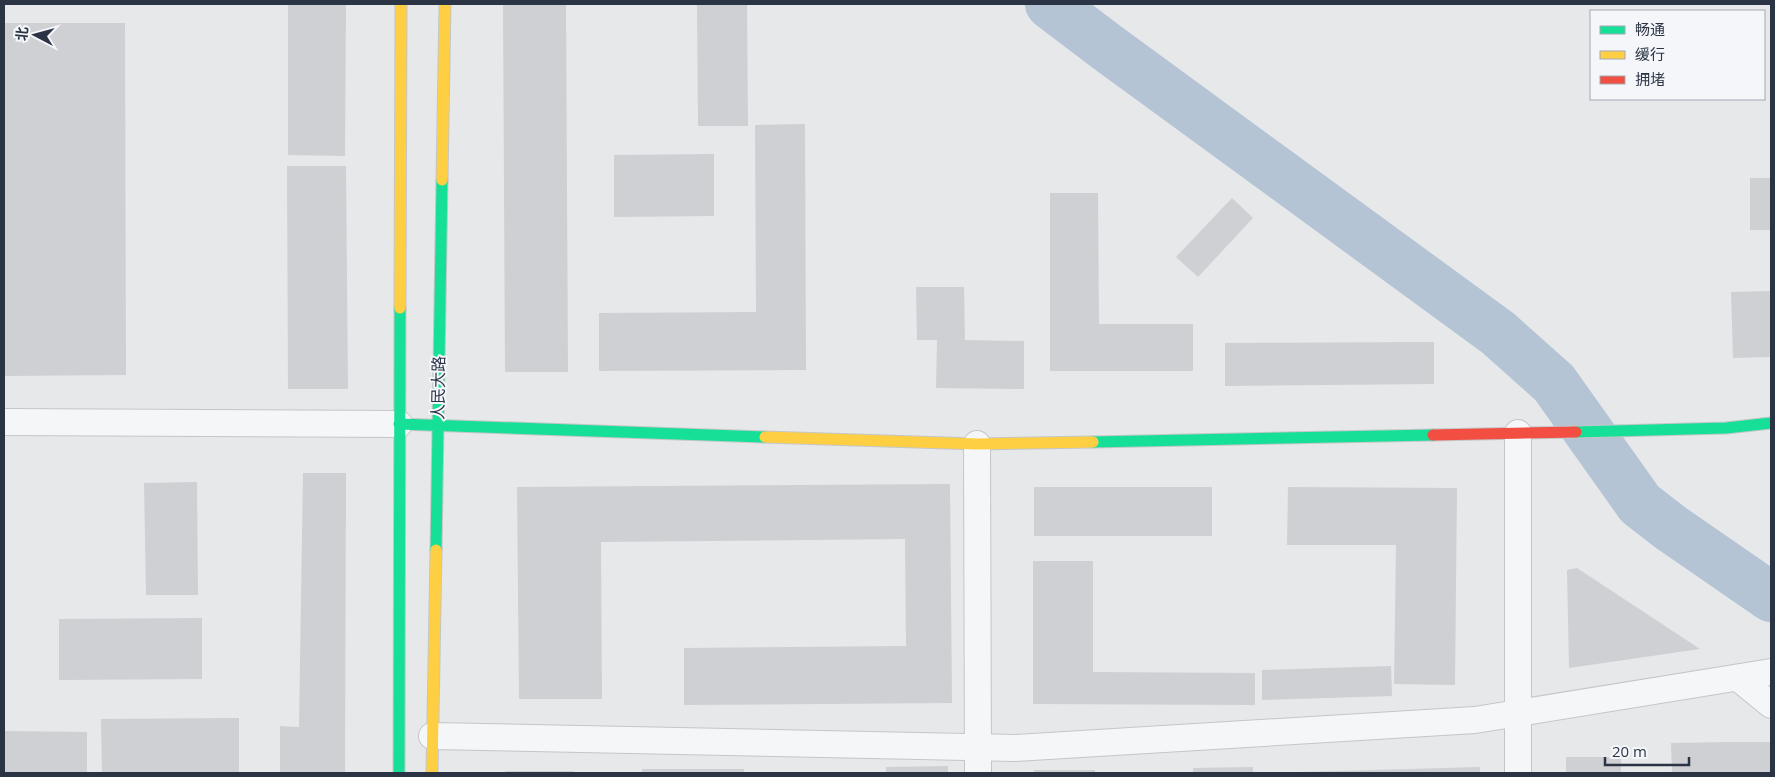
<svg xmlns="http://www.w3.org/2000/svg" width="1775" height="777" viewBox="0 0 1775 777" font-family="'Open Sans','Noto Sans SC',sans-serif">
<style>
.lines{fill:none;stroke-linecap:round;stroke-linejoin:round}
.river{stroke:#b4c4d5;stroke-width:50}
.building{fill:#ced0d3}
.street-casing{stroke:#c4c6c8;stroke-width:28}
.fast-casing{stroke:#c4c6c8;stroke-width:13}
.slow-casing{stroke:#c4c6c8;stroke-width:13}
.jam-casing{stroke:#c4c6c8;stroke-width:13}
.street{stroke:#f5f6f7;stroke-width:26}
.fast{stroke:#16e098;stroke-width:11}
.slow{stroke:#ffcf43;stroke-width:11}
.jam{stroke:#f24e42;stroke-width:11}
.labels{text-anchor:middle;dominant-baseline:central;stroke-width:4;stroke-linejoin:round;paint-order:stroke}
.street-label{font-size:16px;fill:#2b3445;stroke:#f4f6f9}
</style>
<rect width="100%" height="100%" fill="#e6e8ea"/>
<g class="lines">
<polyline class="river" points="1050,4 1108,48 1498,333 1554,383 1640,504 1671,528 1771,597"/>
</g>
<g class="building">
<polygon points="288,4 346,4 345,156 288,155"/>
<polygon points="503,4 566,4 568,372 505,372"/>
<polygon points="697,4 747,4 748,126 698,126"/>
<polygon points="4,23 125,23 126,375 4,376"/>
<polygon points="805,124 806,370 599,371 599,313 756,312 755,125"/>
<polygon points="714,154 714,216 614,217 614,155"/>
<polygon points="287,166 346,166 348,389 288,389"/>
<rect x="1750" y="178" width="21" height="52"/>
<polygon points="1050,193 1098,193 1099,324 1193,324 1193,371 1050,371"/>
<polygon points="1232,198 1253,218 1198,277 1176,257"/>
<polygon points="916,287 964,287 965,340 1024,341 1024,389 936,388 937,340 917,340"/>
<polygon points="1771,291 1771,357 1733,358 1731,292"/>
<polygon points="1434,342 1434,384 1225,386 1225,343"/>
<polygon points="303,473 346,473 345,773 280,773 280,726 299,727"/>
<polygon points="197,482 198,595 146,595 144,483"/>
<polygon points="950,484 952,703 684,705 684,648 906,646 905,539 601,542 602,699 519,699 517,487"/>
<rect x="1034" y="487" width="178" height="49"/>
<polygon points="1288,487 1457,488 1455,685 1394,684 1396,545 1287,545"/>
<polygon points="1033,561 1093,561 1093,672 1255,673 1255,705 1033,704"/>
<polygon points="1577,568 1700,649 1569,668 1567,570"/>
<polygon points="202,618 202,679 59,680 59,619"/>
<polygon points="1391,666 1392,696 1262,700 1262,670"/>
<polygon points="239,718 239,773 102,773 101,719"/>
<polygon points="4,731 87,732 87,773 4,773"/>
<polygon points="1730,742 1771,742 1771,773 1672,773 1671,743"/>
<rect x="1566" y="757" width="55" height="16"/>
<polygon points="948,766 948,773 886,773 886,767"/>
<polygon points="1253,767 1253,773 1193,773 1193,768"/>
<polygon points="1480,767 1480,773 1300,773 1300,772"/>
<rect x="642" y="769" width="102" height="4"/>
<rect x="1034" y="770" width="61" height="3"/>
<rect x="505" y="771" width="69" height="2"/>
</g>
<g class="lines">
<defs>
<g id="street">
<polyline points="4,422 399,424"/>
<polyline points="977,444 978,773"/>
<polyline points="1738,678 1771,705"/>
<polyline points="432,736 1015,748 1475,720 1771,672"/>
<polyline points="1518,773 1518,433"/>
</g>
<g id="fast">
<polyline points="399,424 765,437"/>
<polyline points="1576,432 1726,428 1771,423"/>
<polyline points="1093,442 1433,435"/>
<polyline points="436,550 442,180"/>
<polyline points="399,773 400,308"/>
</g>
<g id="slow">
<polyline points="442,180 445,4"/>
<polyline points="400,308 401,4"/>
<polyline points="765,437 977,444 1093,442"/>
<polyline points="432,773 436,550"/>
</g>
<polyline id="jam" points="1433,435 1576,432"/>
</defs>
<use href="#street" class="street-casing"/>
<use href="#fast" class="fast-casing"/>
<use href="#slow" class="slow-casing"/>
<use href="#jam" class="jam-casing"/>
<use href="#street" class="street"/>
<use href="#fast" class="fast"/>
<use href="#slow" class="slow"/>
<use href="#jam" class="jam"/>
</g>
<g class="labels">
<g class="street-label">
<text transform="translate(438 388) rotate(-89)">人民大路</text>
</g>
</g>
<rect width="1775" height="777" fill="none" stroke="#2b3445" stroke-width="10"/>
<rect x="1590" y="10" width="175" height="90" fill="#f4f6f9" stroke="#a4a8b1"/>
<rect x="1600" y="26" width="25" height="8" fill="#16e098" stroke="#a4a8b1"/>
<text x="1635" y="35" font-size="15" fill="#2b3445">畅通</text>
<rect x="1600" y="51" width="25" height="8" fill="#ffcf43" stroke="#a4a8b1"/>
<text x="1635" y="60" font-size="15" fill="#2b3445">缓行</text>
<rect x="1600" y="76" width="25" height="8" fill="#f24e42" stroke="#a4a8b1"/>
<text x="1635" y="85" font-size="15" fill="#2b3445">拥堵</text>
<g transform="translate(35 35) rotate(276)" stroke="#f4f6f9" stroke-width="4" paint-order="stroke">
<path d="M0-4L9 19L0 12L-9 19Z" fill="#2b3445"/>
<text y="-8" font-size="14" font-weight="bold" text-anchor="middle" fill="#2b3445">北</text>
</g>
<path d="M1605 757v8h84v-8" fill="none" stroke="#2b3445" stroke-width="2.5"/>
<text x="1612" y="757" font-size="15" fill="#2b3445" stroke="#f4f6f9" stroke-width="4" paint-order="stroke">20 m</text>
</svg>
